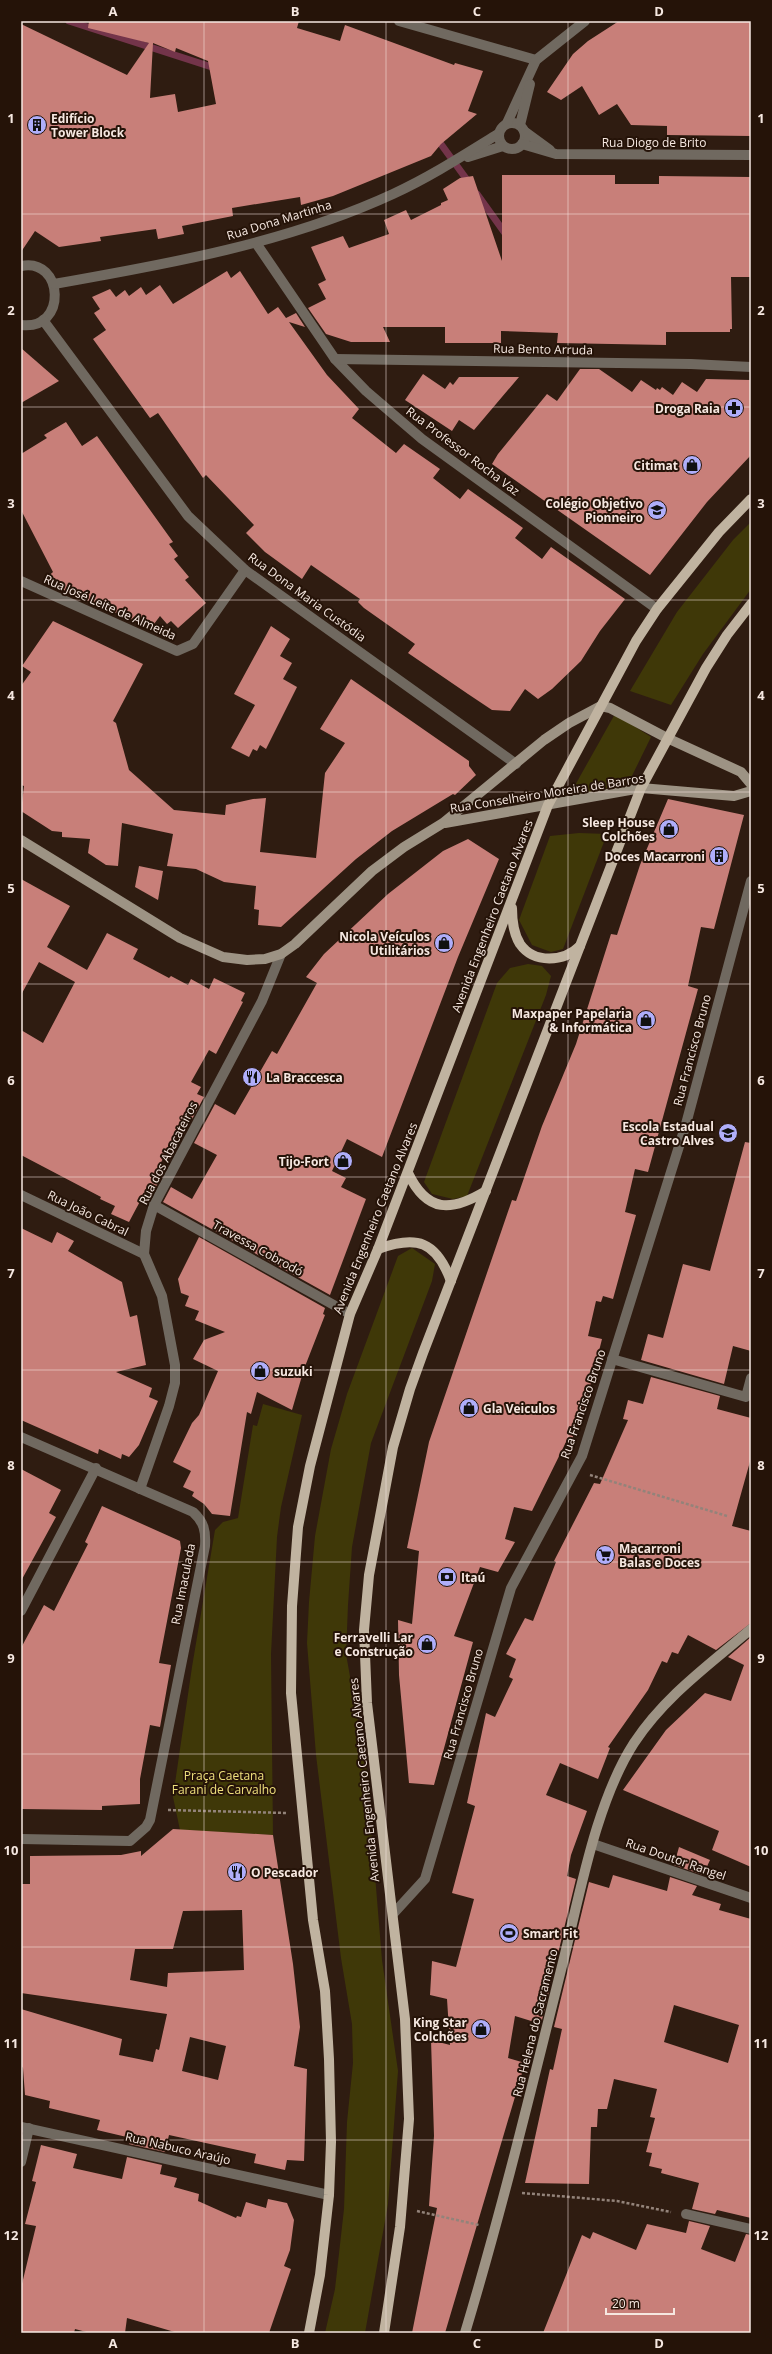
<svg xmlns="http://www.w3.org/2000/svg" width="772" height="2354" viewBox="0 0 772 2354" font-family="'Open Sans',sans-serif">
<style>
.green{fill:#3f3808}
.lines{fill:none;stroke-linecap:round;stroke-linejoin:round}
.stream{stroke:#73344a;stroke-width:7}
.building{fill:#c87f79;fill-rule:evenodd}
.path{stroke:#93837a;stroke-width:2.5;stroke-dasharray:3 2;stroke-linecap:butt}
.street{stroke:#706960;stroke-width:10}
.secondary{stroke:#9d9384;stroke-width:10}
.primary{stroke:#c0b3a0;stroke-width:10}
.grid{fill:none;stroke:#f6e8e1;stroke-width:1;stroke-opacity:0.55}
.labels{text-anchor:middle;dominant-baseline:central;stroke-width:4;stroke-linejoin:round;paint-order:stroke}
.poi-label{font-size:12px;font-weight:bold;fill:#f6e8e1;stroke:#251308;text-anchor:end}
.street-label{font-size:12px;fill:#f6e8e1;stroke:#251308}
.park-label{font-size:12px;fill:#efe07d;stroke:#251308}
.neatline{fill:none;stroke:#f6e8e1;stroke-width:1.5}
.grid-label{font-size:13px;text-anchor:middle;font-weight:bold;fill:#f6e8e1}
</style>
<rect width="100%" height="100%" fill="#2f1c11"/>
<g class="green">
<polygon points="751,522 751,589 703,654 671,705 630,691 677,612 733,540"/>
<polygon points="615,714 651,737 628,784 569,796"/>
<polygon points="579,833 607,834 563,949 551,952 532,945 519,920 550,836"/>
<polygon points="528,964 542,966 551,976 546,995 467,1196 453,1199 432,1194 424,1182 497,983 510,968"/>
<polygon points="412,1248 435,1264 432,1281 371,1443 352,1547 348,1605 346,1654 366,1766 382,1960 398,2071 388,2204 365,2333 325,2333 335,2289 344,2209 347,2122 353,2063 352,2024 341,1958 316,1755 307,1643 309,1602 315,1536 331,1449 347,1394 398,1256"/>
<polygon points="263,1404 302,1415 281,1507 277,1537 271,1654 273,1835 180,1830 173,1797 192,1667 215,1530 223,1522 238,1518 253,1425 257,1426"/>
</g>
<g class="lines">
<g class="stream">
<polyline points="69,21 218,69"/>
<polyline points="435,139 438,140 470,184"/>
<polyline points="477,194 507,236"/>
</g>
</g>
<g class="building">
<path d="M89 21H299L297 28 340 41 345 25 454 65 455 63 483 71 468 111 477 114 441 144 431 156 333 196 301 205 300 197 232 208 233 216 182 226 184 234 158 239 156 229 100 237 101 241 59 247 35 231 21 252V24L127 75 149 43 88 28ZM153 43 175 52 176 48 208 61 216 104 178 112 175 94 150 98Z"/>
<polygon points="619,21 751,21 750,136 667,135 667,126 631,125 617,104 599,115 582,86 561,100 547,92 573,54 588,41"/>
<polygon points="502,175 615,175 615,184 659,184 659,176 751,177 751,277 731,277 732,329 730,329 730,332 666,332 666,345 557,343 558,333 501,331 501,343 445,343 445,327 383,327 390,342 351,342 326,334 308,308 326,299 318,284 326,280 311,247 343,236 349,248 389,234 384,220 406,210 411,220 441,205 441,203 448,200 443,189 460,178 473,176 502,261"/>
<polygon points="227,271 231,278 240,271 268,314 278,307 286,318 296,313 305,327 289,322 327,375 359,409 352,418 396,453 404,444 440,469 433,478 460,499 468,489 523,528 515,538 542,559 551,547 625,599 600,631 581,661 552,689 538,699 525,689 510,711 492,710 468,694 408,653 415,644 364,608 358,602 360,599 311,565 302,579 265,552 246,533 254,525 206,475 203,478 158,413 150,418 93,339 106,330 94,313 100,309 92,297 110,289 116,297 125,290 129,296 141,287 146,295 160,285 173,304"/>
<polygon points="21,348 59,381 21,403"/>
<polygon points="580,369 599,369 632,392 641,380 656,390 657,388 660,390 662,387 673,395 682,382 697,392 706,379 751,380 751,455 707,502 650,575 492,464 498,454 547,394 557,401"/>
<polygon points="423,374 445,389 450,382 453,385 459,377 519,377 474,430 459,420 452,431 405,400"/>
<polygon points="66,422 82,446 97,436 173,542 169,544 178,556 174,559 189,577 185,580 206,603 178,628 171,621 167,624 160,616 151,628 43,581 53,572 21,510 21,454 47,438 44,435"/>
<polygon points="53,621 143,664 113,721 116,723 129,770 174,810 225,815 226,805 253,799 266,798 260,852 316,858 325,773 345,743 320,729 351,679 469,761 469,766 476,775 455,795 453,794 392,831 356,859 281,927 258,925 259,910 254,909 256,886 224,882 196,869 167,866 173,834 122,823 118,866 106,865 88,853 90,839 62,837 62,832 52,831 21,811 24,786 21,785 21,686 31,672 22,666"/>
<polygon points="271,626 290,639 280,656 292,663 283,679 297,687 266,749 260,745 257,751 253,749 249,757 231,748 255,705 234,694"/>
<polygon points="668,799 744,815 714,929 701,927 688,986 698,989 648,1172 635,1169 625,1212 636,1215 613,1299 603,1296 601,1302 596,1301 588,1336 602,1339 586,1403 570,1444 566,1442 532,1511 514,1507 505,1539 515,1542 498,1572 480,1567 454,1636 473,1642 434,1785 409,1783 399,1675 398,1620 412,1624 419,1551 407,1548 429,1442 512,1200 516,1201 542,1126 576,1044 611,934 617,935 640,865"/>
<polygon points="468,839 499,859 458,957 382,1157 347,1139 332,1171 346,1178 341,1187 366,1199 330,1295 163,1202 171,1187 192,1199 217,1155 194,1143 215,1104 235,1115 272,1051 277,1054 317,983 306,977 324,954 388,894 443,851"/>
<polygon points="139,866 163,871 158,900 135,887"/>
<polygon points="21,879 70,906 47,947 87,970 107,933 138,949 133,959 169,978 171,976 188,985 191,979 209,989 214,978 245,993 241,1001 243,1002 216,1054 209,1050 191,1082 201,1087 197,1094 204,1097 183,1136 177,1133 153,1177 159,1181 151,1196 145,1192 129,1222 111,1214 115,1206 100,1199 101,1197 21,1155 21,1030 43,1043 75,982 39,962 21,995"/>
<polygon points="745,1142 751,1143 751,1351 733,1346 724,1384 641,1360 648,1334 663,1338 683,1264 710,1271"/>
<polygon points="21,1228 52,1243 57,1232 74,1241 68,1251 122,1282 130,1317 137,1315 146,1365 116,1372 152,1388 149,1397 158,1401 139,1445 129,1457 122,1454 121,1459 99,1449 98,1454 21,1420"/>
<polygon points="199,1237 325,1308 323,1314 325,1315 304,1369 292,1410 257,1392 251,1414 247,1412 230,1516 212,1514 204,1504 192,1496 194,1492 183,1487 191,1471 173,1462 192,1423 199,1415 218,1371 193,1359 204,1340 225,1332 195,1320 199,1311 185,1306 189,1296 181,1293 178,1279"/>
<polygon points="651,1377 720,1396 717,1409 751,1418 751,1458 732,1526 751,1531 751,1623 716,1650 688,1635 678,1654 672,1652 667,1663 662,1661 648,1690 608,1747 610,1748 598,1779 560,1763 546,1795 587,1811 571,1855 567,1876 576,1879 541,2024 515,2016 508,2058 525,2063 445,2333 412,2333 437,2208 429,2206 434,2136 431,2040 450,2045 447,1999 430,1995 432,1961 456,1967 474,1899 452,1893 475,1806 467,1803 486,1713 495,1717 513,1679 509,1677 516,1659 506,1654 525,1618 533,1621 556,1562 554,1561 594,1483 600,1484 628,1420 623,1419 628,1400 643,1404"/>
<polygon points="21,1469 61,1490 49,1513 56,1517 21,1581"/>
<polygon points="102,1506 180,1541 181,1548 159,1663 171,1665 160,1727 150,1725 140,1779 140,1804 102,1806 102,1810 21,1809 21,1648 44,1605 54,1611 88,1544 85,1542"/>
<polygon points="751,1637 751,1867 712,1850 719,1831 623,1790 666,1730 705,1693 731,1701 744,1665 728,1657"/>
<path d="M173 1829 273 1835 293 1964 300 2027 294 2066 307 2069 304 2161 287 2160 285 2170 254 2163 256 2154 169 2135 165 2152 129 2144 131 2138 97 2130 100 2120 49 2108 50 2101 25 2095 23 2068 21 2065V2009L122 2039 119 2055 153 2062 156 2049 159 2050 167 2014 21 1993V1884H30V1856L121 1855 141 1851V1856ZM242 1910 244 1970 168 1973 167 1987 130 1980 135 1949H173L183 1911ZM190 2037 226 2046 218 2080 182 2071Z"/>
<polygon points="679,1847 710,1860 703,1875 674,1865"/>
<path d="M613 1875 667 1891 670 1877 697 1886 692 1895 721 1904 719 1910 751 1919V2218L717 2210 715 2214 692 2209 699 2183 661 2173 662 2169 649 2166 652 2153 646 2152 655 2118 650 2117 657 2089 614 2079 607 2109H598L597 2127H591L589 2184 525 2183 550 2069 553 2070 562 2029 554 2027 589 1882 609 1888ZM674 2005 739 2025 728 2063 664 2042Z"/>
<polygon points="41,2145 77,2154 73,2168 122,2179 127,2157 162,2165 160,2174 177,2178 174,2187 199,2194 198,2201 236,2218 237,2216 241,2217 246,2202 266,2208 268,2199 287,2203 294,2220 290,2250 284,2266 291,2269 269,2333 178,2333 127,2318 125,2333 90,2333 75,2329 74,2333 21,2333 21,2288 36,2226 25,2224 36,2182 32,2181"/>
<polygon points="689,2221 710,2226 701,2249 735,2262 746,2234 751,2235 751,2333 543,2333 582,2235 590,2239 593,2232 636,2250 647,2224 686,2233"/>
</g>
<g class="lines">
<g class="path">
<polyline points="590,1475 727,1516"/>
<polyline points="168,1810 287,1813"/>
<polyline points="522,2193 617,2201 671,2212"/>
<polyline points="417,2211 479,2225"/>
</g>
<g class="street">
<polyline points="399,21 536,60"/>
<circle cx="512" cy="136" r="13"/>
<polyline points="507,123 536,60 585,21"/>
<polyline points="520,125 530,84"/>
<polyline points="524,131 550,150"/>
<polyline points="522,144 556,154 751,155"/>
<polyline points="468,157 503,146"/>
<polyline points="256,243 335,359 366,391 422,439 657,609"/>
<path d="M21 266C64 257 68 331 21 325"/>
<path d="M54 284C168 264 287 243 393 194 430 177 464 155 498 134"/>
<polyline points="43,320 188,516 245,570 516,764"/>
<polyline points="335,359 691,364 751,367"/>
<polyline points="21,581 177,651 193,644 245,570"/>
<polyline points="21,1195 144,1254"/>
<polyline points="154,1205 350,1314"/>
<polyline points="612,1359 746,1397 751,1378"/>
<path d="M21 1437 193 1512C204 1522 206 1531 205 1546L150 1820 146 1827 130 1841 21 1839"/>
<polyline points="140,1489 169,1406 175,1383 175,1365 162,1296 144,1254 146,1231 154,1205 262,1001 281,954"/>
<polyline points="21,1611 96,1468"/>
<polyline points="593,1844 751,1898"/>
<polyline points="393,1914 425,1879 511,1588 582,1456 686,1124 751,881"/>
<polyline points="21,2127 329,2195"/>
<polyline points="21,2162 29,2128"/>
<polyline points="686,2214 751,2229"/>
</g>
<g class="secondary">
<polyline points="445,823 641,788 734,796 751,791"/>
<polyline points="21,840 180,938 223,957 247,960 265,959 281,954 295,944 372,871 404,847 443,823 544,740 569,723 601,706 610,708 667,738 741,772 751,784"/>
<path d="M465 2333C502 2210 532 2086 563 1962 580 1894 596 1802 634 1743 665 1696 709 1665 751 1629"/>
</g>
<g class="primary">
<path d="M512 908C512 920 513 933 520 944 534 964 564 962 580 946"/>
<path d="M408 1173C427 1213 451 1212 486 1191"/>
<path d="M378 1249C417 1235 436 1241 451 1281"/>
<polyline points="309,2333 320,2275 329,2195 331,2142 329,2059 325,1991 313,1920 291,1693 292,1606 298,1527 310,1466 350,1314 378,1249 548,805 636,641 657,609 719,532 751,499"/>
<polyline points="384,2333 400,2227 409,2119 405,2019 367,1703 364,1630 369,1575 393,1447 410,1389 423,1353 641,788 706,668 727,635 751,604"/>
</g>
</g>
<path class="grid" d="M204 21V2333M386 21V2333M568 21V2333M21 214H751M21 407H751M21 600H751M21 792H751M21 984H751M21 1177H751M21 1370H751M21 1562H751M21 1754H751M21 1947H751M21 2140H751"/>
<defs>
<symbol id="building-disc" viewBox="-11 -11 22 22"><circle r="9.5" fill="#afaefa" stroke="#251308"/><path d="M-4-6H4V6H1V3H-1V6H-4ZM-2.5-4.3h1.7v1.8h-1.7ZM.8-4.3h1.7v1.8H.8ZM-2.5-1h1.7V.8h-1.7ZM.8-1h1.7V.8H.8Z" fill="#111"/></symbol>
<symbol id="pharmacy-disc" viewBox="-11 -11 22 22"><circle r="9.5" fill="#afaefa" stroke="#251308"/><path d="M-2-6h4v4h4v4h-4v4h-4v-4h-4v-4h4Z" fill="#111"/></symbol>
<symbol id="shop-disc" viewBox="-11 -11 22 22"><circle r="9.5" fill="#afaefa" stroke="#251308"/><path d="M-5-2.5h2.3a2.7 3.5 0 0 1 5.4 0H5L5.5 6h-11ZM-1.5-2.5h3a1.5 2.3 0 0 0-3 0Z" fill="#111"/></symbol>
<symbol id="school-disc" viewBox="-11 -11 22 22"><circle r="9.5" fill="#afaefa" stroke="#251308"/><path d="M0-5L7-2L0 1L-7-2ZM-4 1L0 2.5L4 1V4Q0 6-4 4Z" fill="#111"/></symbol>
<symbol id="restaurant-disc" viewBox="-11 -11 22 22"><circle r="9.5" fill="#afaefa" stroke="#251308"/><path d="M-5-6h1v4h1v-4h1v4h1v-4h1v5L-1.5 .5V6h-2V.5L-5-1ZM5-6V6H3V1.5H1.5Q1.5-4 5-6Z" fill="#111"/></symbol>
<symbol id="supermarket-disc" viewBox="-11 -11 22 22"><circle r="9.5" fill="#afaefa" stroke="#251308"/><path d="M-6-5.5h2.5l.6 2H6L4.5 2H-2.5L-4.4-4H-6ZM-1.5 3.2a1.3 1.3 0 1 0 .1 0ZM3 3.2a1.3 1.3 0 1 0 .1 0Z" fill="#111"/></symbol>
<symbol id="bank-disc" viewBox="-11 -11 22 22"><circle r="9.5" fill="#afaefa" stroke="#251308"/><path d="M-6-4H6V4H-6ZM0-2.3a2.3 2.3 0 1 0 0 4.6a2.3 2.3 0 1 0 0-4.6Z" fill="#111"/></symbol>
<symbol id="stadium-disc" viewBox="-11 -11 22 22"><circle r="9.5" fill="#afaefa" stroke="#251308"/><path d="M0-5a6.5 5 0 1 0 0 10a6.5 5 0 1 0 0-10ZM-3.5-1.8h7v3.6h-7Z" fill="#111"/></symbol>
</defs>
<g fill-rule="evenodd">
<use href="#building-disc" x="26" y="114" width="22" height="22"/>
<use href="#pharmacy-disc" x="723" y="397" width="22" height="22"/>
<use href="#shop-disc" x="681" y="454" width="22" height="22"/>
<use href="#school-disc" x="646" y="499" width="22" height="22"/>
<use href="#shop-disc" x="658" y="818" width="22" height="22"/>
<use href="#building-disc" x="708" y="845" width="22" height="22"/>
<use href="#shop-disc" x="433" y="932" width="22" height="22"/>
<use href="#shop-disc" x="635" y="1009" width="22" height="22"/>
<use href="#restaurant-disc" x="241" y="1066" width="22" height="22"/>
<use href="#school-disc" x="717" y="1122" width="22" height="22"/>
<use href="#shop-disc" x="332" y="1150" width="22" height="22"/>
<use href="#shop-disc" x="249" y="1360" width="22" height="22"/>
<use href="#shop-disc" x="458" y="1397" width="22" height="22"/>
<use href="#supermarket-disc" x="594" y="1544" width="22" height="22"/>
<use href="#bank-disc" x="436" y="1566" width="22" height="22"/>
<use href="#shop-disc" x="416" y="1633" width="22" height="22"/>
<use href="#restaurant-disc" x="226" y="1861" width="22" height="22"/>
<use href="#stadium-disc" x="498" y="1922" width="22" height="22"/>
<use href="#shop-disc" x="470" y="2018" width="22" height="22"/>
</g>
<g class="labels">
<g class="poi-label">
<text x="51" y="118" text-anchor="start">Edifício<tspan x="51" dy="14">Tower Block</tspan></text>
<text x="720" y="408">Droga Raia</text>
<text x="678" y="465">Citimat</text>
<text x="643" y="503">Colégio Objetivo<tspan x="643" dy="14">Pionneiro</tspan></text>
<text x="655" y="822">Sleep House<tspan x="655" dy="14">Colchões</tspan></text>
<text x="705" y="856">Doces Macarroni</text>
<text x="430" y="936">Nicola Veículos<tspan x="430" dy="14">Utilitários</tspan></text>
<text x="632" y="1013">Maxpaper Papelaria<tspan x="632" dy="14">&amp; Informática</tspan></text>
<text x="266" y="1077" text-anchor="start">La Braccesca</text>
<text x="714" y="1126">Escola Estadual<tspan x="714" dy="14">Castro Alves</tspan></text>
<text x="329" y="1161">Tijo-Fort</text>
<text x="274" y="1371" text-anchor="start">suzuki</text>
<text x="483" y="1408" text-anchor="start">Gla Veiculos</text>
<text x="619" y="1548" text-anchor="start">Macarroni<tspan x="619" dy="14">Balas e Doces</tspan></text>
<text x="461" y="1577" text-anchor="start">Itaú</text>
<text x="413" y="1637">Ferravelli Lar<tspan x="413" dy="14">e Construção</tspan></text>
<text x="251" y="1872" text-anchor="start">O Pescador</text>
<text x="523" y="1933" text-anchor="start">Smart Fit</text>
<text x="467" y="2022">King Star<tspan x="467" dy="14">Colchões</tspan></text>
</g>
<g class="street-label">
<text x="654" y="142">Rua Diogo de Brito</text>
<text transform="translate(279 220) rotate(-17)">Rua Dona Martinha</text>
<text transform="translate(543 349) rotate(1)">Rua Bento Arruda</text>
<text transform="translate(463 451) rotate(37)">Rua Professor Rocha Vaz</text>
<text transform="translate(307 597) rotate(36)">Rua Dona Maria Custódia</text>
<text transform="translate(110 607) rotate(24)">Rua José Leite de Almeida</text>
<text transform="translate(547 793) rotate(-9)">Rua Conselheiro Moreira de Barros</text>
<text transform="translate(492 916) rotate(-69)">Avenida Engenheiro Caetano Alvares</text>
<text transform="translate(692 1050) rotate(-75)">Rua Francisco Bruno</text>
<text transform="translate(168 1153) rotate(-63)">Rua dos Abacateiros</text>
<text transform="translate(88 1213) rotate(26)">Rua João Cabral</text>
<text transform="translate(375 1218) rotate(-68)">Avenida Engenheiro Caetano Alvares</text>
<text transform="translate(258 1248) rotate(29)">Travessa Cobrodó</text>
<text transform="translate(583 1404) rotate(-71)">Rua Francisco Bruno</text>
<text transform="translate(183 1584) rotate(-79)">Rua Imaculada</text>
<text transform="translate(463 1704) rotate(-74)">Rua Francisco Bruno</text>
<text transform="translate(364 1780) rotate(-96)">Avenida Engenheiro Caetano Alvares</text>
<text transform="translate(676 1859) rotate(19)">Rua Doutor Rangel</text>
<text transform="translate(535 2023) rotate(-76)">Rua Helena do Sacramento</text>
<text transform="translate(178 2148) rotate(13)">Rua Nabuco Araújo</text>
</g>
<g class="park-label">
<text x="224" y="1775">Praça Caetana<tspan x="224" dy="14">Farani de Carvalho</tspan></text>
</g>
</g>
<rect width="772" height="2354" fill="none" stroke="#251308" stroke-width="44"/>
<path d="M606 2308v6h68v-6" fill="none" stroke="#f6e8e1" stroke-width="2"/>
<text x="612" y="2308" font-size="12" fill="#f6e8e1" stroke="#251308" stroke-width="3" paint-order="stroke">20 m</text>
<rect x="22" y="22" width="728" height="2310" class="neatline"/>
<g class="grid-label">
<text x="113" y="16">A</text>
<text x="295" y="16">B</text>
<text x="477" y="16">C</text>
<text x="659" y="16">D</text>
<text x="11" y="123">1</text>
<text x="761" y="123">1</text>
<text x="11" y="315">2</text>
<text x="761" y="315">2</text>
<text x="11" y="508">3</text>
<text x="761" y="508">3</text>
<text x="11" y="700">4</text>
<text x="761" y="700">4</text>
<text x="11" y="893">5</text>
<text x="761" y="893">5</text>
<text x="11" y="1085">6</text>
<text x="761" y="1085">6</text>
<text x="11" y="1278">7</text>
<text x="761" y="1278">7</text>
<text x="11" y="1470">8</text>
<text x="761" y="1470">8</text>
<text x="11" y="1663">9</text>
<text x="761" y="1663">9</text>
<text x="11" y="1855">10</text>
<text x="761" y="1855">10</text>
<text x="11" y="2048">11</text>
<text x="761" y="2048">11</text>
<text x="11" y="2240">12</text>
<text x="761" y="2240">12</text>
<text x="113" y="2348">A</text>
<text x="295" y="2348">B</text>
<text x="477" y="2348">C</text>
<text x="659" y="2348">D</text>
</g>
</svg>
